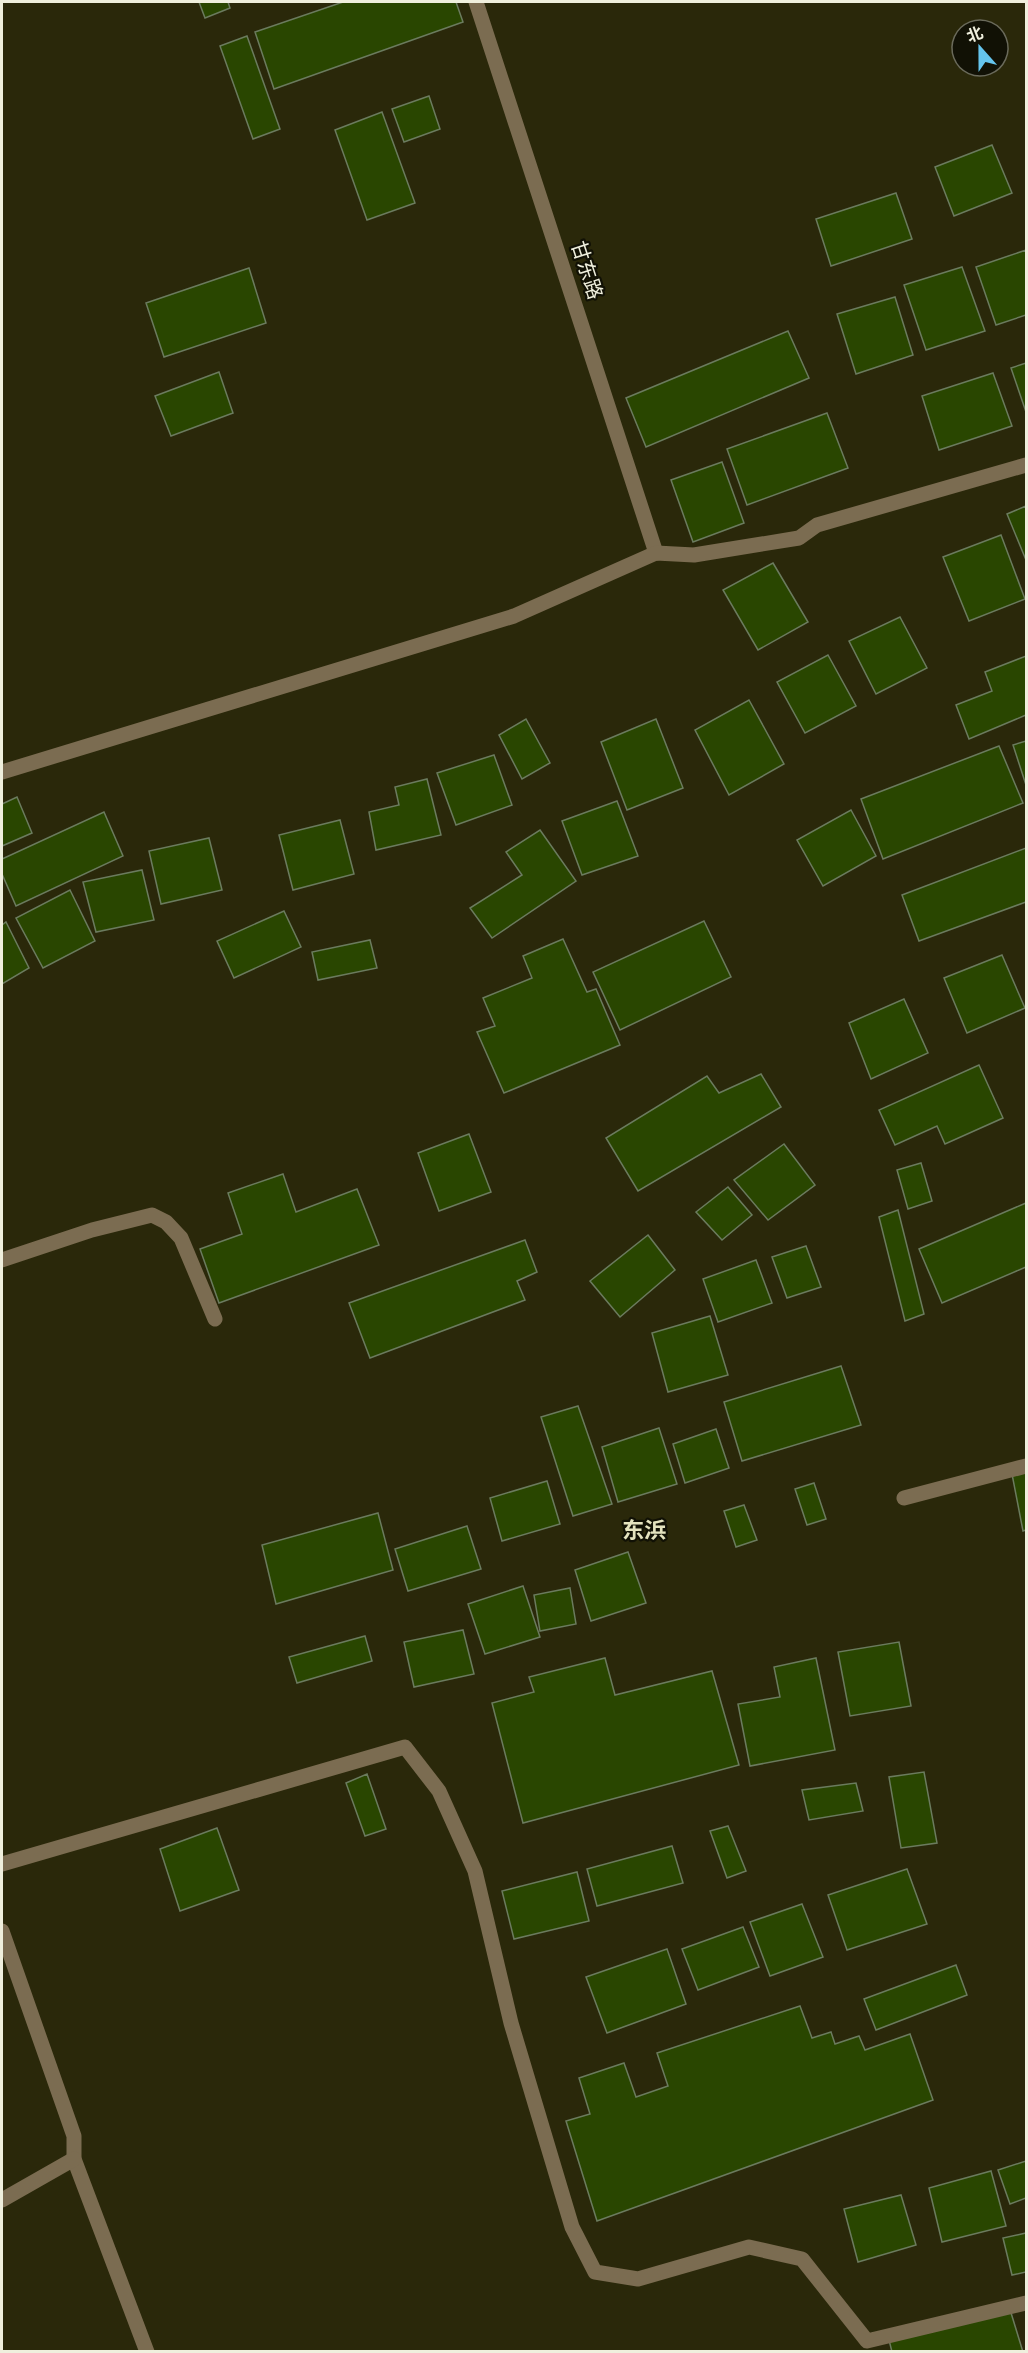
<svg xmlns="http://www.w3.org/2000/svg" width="1028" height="2353" viewBox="0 0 1028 2353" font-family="Inter,'Noto Sans SC',sans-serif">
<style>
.building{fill:#294600;stroke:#6b7b5e;stroke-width:1.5}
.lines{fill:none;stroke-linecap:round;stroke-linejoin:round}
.street{stroke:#7b6c51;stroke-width:15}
.labels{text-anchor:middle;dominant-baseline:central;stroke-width:4.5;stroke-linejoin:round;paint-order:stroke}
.street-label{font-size:20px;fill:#efefdd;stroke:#111105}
.quarter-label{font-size:22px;font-weight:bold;fill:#e4e3bf;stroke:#111105}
</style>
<rect width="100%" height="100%" fill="#2a280a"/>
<g class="building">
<polygon points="199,2 228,2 230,8 205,18"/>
<polygon points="343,2 456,2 463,22 274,89 255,32"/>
<polygon points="247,36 280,129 253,139 220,46"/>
<polygon points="429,96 440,129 404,142 392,109"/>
<polygon points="382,112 415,203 367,220 335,130"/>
<polygon points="992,145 1012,193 954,216 935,167"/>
<polygon points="896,193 912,239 831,266 816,219"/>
<polygon points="1026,250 1026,315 996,325 976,267"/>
<polygon points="962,267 985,331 926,350 904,285"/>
<polygon points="249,268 266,323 164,357 146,303"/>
<polygon points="895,297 913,355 856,374 837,314"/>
<polygon points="788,331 809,378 646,447 626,398"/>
<polygon points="1026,363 1026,412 1011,368"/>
<polygon points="219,372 233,413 171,436 155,396"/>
<polygon points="993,373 1012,426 939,450 922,396"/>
<polygon points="827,413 848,468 747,505 727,449"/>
<polygon points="722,462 744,523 693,542 671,480"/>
<polygon points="1026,506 1026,560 1007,514"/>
<polygon points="1001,535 1025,599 969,621 943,557"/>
<polygon points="773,563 808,622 758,650 723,590"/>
<polygon points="900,617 927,668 876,694 849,641"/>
<polygon points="828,655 856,706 805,733 777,682"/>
<polygon points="1026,656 1026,715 969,739 956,705 992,691 985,672"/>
<polygon points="749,700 784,764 729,795 695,730"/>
<polygon points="526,719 550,763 522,779 499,735"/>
<polygon points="656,719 683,788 627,810 601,742"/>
<polygon points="1026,741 1026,785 1013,745"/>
<polygon points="999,746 1023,803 883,859 861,799"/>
<polygon points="494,755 512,805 456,825 437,773"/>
<polygon points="427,779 441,835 376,850 369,812 399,805 395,787"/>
<polygon points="17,797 32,833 2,846 2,804"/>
<polygon points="617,801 638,856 582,875 562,821"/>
<polygon points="851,810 876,856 823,886 797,840"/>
<polygon points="104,812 123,856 16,906 2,874 2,859"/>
<polygon points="340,820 354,874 293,890 279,835"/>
<polygon points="540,830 576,881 492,938 470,908 522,875 506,852"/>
<polygon points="209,838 222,890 161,904 149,851"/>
<polygon points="1026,848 1026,902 919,941 902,895"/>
<polygon points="142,870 154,920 96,932 83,882"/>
<polygon points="70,890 95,941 43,968 16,918"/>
<polygon points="284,911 301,947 234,978 217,941"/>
<polygon points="704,921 731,977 620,1030 593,972"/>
<polygon points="6,922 29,968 2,984 2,925"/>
<polygon points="563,939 587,992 596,989 620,1045 504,1093 477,1032 495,1026 483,998 532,978 523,956"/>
<polygon points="370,940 377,968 318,980 312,952"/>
<polygon points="1002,955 1025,1008 967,1033 944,978"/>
<polygon points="904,999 928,1053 871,1079 849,1023"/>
<polygon points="979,1065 1003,1118 945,1144 937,1126 895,1145 879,1110"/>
<polygon points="761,1074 781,1107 638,1191 606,1138 707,1076 719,1093"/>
<polygon points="469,1134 491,1192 439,1211 418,1153"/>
<polygon points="784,1144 815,1185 768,1220 734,1180"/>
<polygon points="921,1163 932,1201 908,1209 897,1170"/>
<polygon points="283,1174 296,1212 357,1189 379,1245 219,1303 200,1249 242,1234 228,1193"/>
<polygon points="728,1187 752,1215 722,1240 696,1212"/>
<polygon points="1026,1203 1026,1267 942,1303 919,1249"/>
<polygon points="898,1210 924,1314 905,1321 879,1217"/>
<polygon points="648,1235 675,1270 620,1317 590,1281"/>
<polygon points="525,1240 537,1272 517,1281 525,1300 370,1358 349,1303"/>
<polygon points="806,1246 821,1287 787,1298 772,1257"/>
<polygon points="756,1260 772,1303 718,1322 703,1279"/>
<polygon points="710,1316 728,1375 668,1392 652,1333"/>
<polygon points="841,1366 861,1425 742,1461 724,1402"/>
<polygon points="578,1406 612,1504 573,1516 541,1417"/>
<polygon points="659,1428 677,1484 618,1502 602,1447"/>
<polygon points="716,1429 729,1468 685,1483 673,1444"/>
<polygon points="1026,1471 1026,1530 1023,1531 1012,1474"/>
<polygon points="547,1481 560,1524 502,1541 490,1498"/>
<polygon points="814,1483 826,1519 807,1525 795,1489"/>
<polygon points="744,1505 757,1540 736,1547 724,1511"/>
<polygon points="378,1513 393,1570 276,1604 262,1545"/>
<polygon points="467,1526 481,1569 408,1591 395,1549"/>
<polygon points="628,1552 646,1603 591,1621 575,1570"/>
<polygon points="523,1586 540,1637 485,1654 468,1604"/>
<polygon points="570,1588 576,1624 540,1631 534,1595"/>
<polygon points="463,1630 474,1674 414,1687 404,1642"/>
<polygon points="365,1636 372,1661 297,1683 289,1657"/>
<polygon points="899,1642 911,1706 850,1716 838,1652"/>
<polygon points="605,1658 615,1695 712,1671 739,1765 523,1823 492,1703 534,1692 529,1677"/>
<polygon points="816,1658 835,1750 750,1766 738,1704 780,1697 774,1667"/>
<polygon points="924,1772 937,1843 901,1848 889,1777"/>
<polygon points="367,1774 386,1829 365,1836 346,1783"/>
<polygon points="856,1783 863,1811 809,1820 802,1790"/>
<polygon points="728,1826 746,1871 727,1878 710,1831"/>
<polygon points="217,1828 239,1890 180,1911 160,1849"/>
<polygon points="672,1846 683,1883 597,1906 587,1869"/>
<polygon points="907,1869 927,1924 847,1950 828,1895"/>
<polygon points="577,1872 589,1921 514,1939 502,1891"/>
<polygon points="802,1904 823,1957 770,1976 750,1922"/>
<polygon points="743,1927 759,1967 698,1990 682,1949"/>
<polygon points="667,1949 686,2004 607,2033 586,1977"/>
<polygon points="956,1965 967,1995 876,2030 864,1999"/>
<polygon points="800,2006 812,2038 831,2032 835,2044 859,2036 865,2050 910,2034 933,2100 597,2221 566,2121 590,2114 579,2078 624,2063 636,2097 668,2086 657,2053"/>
<polygon points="1026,2161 1026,2198 1010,2204 998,2170"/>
<polygon points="991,2171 1006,2226 942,2242 929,2188"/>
<polygon points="901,2195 916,2245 858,2262 844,2209"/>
<polygon points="1026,2233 1026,2272 1012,2275 1003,2238"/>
<polygon points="1008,2303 1023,2352 892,2352 889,2340"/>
</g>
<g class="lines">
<g class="street">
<polyline points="476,2 656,553"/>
<polyline points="2,772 514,616 656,553 694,555 799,538 817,525 1026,465"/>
<polyline points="2,1260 92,1230 152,1215 166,1222 181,1238 215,1319"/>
<polyline points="904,1498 1026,1466"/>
<polyline points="2,1864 405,1747 439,1791 475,1871 511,2023 572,2227 595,2272 638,2279 749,2247 802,2259 867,2341 1026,2303"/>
<polyline points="2,1931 74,2136 74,2159 147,2352"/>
<polyline points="2,2200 74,2159"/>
</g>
</g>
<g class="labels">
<g class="street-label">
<text transform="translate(587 270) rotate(72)">甘东路</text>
</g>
<g class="quarter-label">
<text x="644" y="1530">东浜</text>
</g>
</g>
<rect width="1028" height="2353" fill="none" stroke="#efefdd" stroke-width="6"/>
<g transform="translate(980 48) rotate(339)"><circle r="28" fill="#111105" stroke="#6a6a5b" stroke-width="1.5"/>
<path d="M0-4.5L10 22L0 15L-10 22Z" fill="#65c5ee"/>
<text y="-9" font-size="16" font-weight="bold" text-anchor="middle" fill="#efefdd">北</text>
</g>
</svg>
